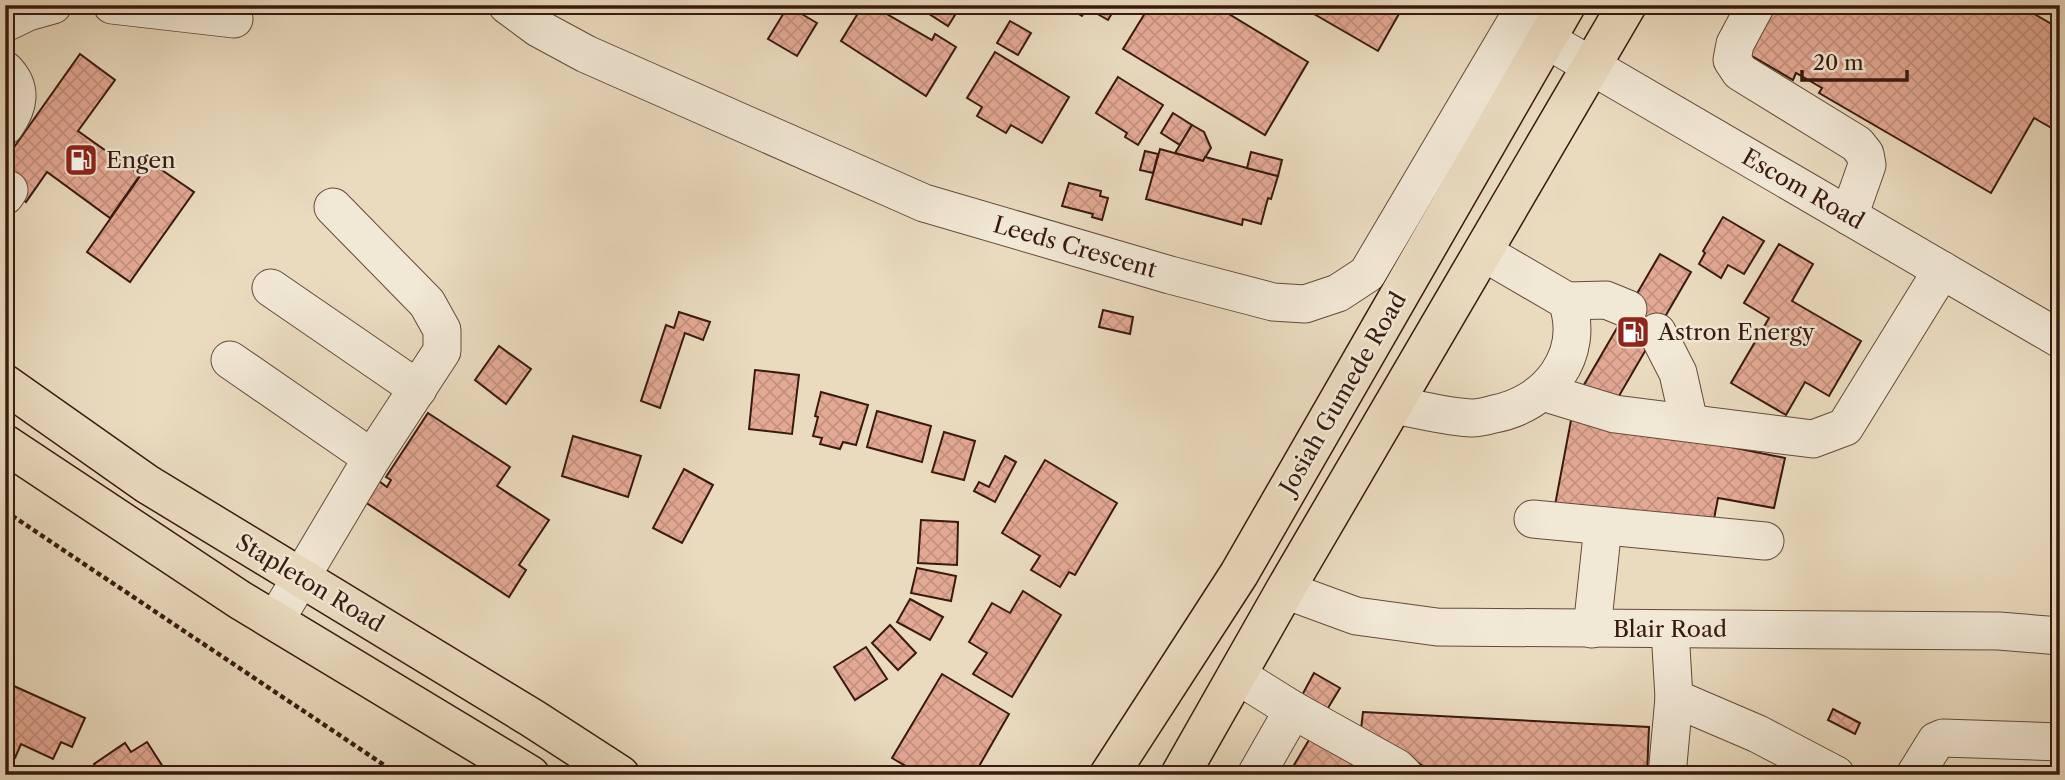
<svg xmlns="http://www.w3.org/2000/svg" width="2065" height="780" viewBox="0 0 2065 780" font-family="'Libre Caslon Text',serif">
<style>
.building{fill:url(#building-cross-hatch);stroke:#391a0f;stroke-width:2}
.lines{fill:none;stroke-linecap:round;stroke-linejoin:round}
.minor-casing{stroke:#654a3b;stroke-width:39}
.major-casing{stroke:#391a0f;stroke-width:41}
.path{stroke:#391a0f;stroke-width:4.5;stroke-dasharray:5 3.5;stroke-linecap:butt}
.minor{stroke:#f1e8d5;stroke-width:37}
.major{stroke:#eadbbf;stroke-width:38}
.labels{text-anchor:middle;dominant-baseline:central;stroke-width:5;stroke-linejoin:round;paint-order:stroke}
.poi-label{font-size:23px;fill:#391a0f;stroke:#f1e8d5;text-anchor:start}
.street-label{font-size:23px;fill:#391a0f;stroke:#f1e8d5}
</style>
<defs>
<pattern id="building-cross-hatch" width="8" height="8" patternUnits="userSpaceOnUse" patternTransform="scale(1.75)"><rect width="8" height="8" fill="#e4a995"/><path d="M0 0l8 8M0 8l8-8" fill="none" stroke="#c4917f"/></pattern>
</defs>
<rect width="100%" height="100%" fill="#eadbbf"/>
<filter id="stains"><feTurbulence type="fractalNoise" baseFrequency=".00286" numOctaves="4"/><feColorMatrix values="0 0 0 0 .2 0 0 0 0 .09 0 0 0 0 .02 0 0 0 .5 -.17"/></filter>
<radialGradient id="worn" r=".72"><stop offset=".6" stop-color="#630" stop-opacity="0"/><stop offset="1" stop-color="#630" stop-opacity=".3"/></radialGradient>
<g class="building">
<polygon points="863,5 871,5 932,40 935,34 956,47 926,96 841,41"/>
<polygon points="915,5 940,5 955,15 948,26"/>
<polygon points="1063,5 1082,5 1087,8 1082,16"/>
<polygon points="1082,5 1117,5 1108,20"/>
<polygon points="1150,5 1214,5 1308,62 1265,135 1123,49"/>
<polygon points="1313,5 1404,5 1378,51 1314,14 1318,8"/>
<polygon points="1773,5 2019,5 2060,29 2060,122 2055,130 2034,118 1991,193 1819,93 1822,88 1796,73 1793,80 1745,52"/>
<polygon points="788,6 817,23 797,56 768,39"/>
<polygon points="1010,21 1031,33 1018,55 997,43"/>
<polygon points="995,52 1069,97 1042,143 1011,125 1006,133 977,116 982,107 967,98"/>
<polygon points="80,54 115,80 78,131 140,175 110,218 47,172 26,202 5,187 5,160"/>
<polygon points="1118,77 1163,105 1138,145 1125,137 1127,133 1096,113"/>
<polygon points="1173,113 1192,125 1180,145 1161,133"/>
<polygon points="1192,125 1204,132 1211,148 1203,161 1175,153"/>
<polygon points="1160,149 1203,161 1205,157 1278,176 1271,199 1268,198 1261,224 1243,219 1242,225 1146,199"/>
<polygon points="1145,151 1158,154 1153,173 1140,170"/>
<polygon points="1251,152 1282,160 1278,176 1247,168"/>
<polygon points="150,162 194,192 130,282 87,252"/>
<polygon points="1069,183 1101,191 1100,196 1108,198 1102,220 1092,217 1093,214 1062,206"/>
<polygon points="1723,217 1764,241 1744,274 1728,265 1721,278 1699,264 1705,253 1703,251"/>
<polygon points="1779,244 1813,264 1792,301 1861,341 1829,396 1805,382 1786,415 1731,383 1769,318 1744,303"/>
<polygon points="1660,254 1691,272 1612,408 1581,390"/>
<polygon points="1103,310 1133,317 1130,334 1099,327"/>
<polygon points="679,312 710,322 703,340 685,333 660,408 641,401 666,325 674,328"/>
<polygon points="499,346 531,369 506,404 475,380"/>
<polygon points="755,370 799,375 792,434 749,429"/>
<polygon points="821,392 868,405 856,445 843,442 840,449 820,444 822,438 813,436 818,417 815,416"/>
<polygon points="877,411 931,426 922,462 867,447"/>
<polygon points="428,413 510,467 497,486 549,520 519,565 526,570 509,597 362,500 376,479 387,487 391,480 386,477"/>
<polygon points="1572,415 1785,458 1774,508 1718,498 1714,519 1555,505"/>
<polygon points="944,432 975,441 964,480 932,472"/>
<polygon points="573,436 641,456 628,497 562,476"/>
<polygon points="1005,456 1016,462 995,502 974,491 979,482 989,487"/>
<polygon points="1045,460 1117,503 1075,575 1069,572 1060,587 1031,570 1040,556 1002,533"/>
<polygon points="684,469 713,485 682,543 653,528"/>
<polygon points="921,520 958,522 957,565 918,563"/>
<polygon points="917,568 956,576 951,601 911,593"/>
<polygon points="1023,591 1061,615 1012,697 973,674 987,653 969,642 992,603 1010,613"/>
<polygon points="910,599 943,617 930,640 897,622"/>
<polygon points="890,625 916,653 898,670 872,643"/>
<polygon points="866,647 887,679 855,700 834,667"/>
<polygon points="1314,673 1340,688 1325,713 1300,699"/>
<polygon points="942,674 1009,714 974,775 921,775 892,758"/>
<polygon points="5,682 85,718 72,747 61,742 53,759 21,744 15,758 5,754"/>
<polygon points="1833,709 1860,723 1855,734 1828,720"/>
<polygon points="1363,712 1649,727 1647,775 1438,775 1361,729"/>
<polygon points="1312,735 1378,775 1288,775"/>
<polygon points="147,742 167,773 165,775 89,773 97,768 94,764 125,743 131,752"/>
</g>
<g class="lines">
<defs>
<g id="minor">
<polyline points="112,5 234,19"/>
<polyline points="507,5 538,28 586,54 924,203 1170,275 1273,302 1305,304 1338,293 1367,274 1526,5"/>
<polyline points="1756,5 1735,44 1732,60 1740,72 1857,144 1865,154 1867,165 1849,216"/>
<polyline points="5,23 28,12 53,5"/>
<polyline points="1547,40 2060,339"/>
<path d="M5 70C23 88 19 107 5 126"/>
<polyline points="5,196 9,190"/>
<polyline points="271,288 418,389"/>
<polyline points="1567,301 1606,300 1628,309"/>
<polyline points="1657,332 1678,373 1689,422"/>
<polyline points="230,360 372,458"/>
<polyline points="1543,392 1615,414 1813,439 1845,427 1942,270"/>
<path d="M1393 405C1419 409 1446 417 1472 418 1479 418 1487 416 1494 414 1548 404 1586 355 1567 301L1483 252"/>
<polyline points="1533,519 1765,541"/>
<polyline points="1285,590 1356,616 1437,627 1999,631 2060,636"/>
<polyline points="275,621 372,458 442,351 442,330 427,303 333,207"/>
<polyline points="1592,629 1603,526"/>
<polyline points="1670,630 1674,698 1758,734 1836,775"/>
<polyline points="1237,675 1293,710 1397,768 1404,775"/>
<polyline points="1256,775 1293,710"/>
<polyline points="1667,775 1674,698"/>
<polyline points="1915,775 1936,741 1943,738 2060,742"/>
</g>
<g id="major">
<polyline points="5,384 147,484 532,718 620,775"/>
<polyline points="5,444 240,600 530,775"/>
<polyline points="1109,775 1239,574 1566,5"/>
<polyline points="1180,775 1285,590 1627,5"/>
</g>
</defs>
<use href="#minor" class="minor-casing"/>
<use href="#major" class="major-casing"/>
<polyline class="path" points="5,511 399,775"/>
<use href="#minor" class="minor"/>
<use href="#major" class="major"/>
</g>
<defs>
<symbol id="fuel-square" viewBox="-11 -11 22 22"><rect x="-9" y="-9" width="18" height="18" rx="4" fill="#8f2418" stroke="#f1e8d5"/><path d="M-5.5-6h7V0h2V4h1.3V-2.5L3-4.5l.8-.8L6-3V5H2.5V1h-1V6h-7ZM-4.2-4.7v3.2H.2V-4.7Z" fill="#fff"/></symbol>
</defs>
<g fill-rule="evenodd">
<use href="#fuel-square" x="62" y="141" width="38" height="38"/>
<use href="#fuel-square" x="1614" y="313" width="38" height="38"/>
</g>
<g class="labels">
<g class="poi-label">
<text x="106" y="160">Engen</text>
<text x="1658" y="332">Astron Energy</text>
</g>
<g class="street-label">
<text transform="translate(1803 189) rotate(30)">Escom Road</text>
<text transform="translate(1075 247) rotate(16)">Leeds Crescent</text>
<text transform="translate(1343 393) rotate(-60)">Josiah Gumede Road</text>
<text transform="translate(310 583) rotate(31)">Stapleton Road</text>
<text x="1670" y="629">Blair Road</text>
</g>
</g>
<rect width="2065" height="780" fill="none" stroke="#eadbbf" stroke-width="28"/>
<rect x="7" y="7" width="2051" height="766" fill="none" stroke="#391a0f" stroke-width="3.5"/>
<rect x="14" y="14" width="2037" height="752" fill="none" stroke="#391a0f" stroke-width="2"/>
<path d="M1802 70v10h105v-10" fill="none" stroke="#391a0f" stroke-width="3.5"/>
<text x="1813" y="70" font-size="21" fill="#391a0f" stroke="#f1e8d5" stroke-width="5" paint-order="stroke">20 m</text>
<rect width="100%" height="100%" filter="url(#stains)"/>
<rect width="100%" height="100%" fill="url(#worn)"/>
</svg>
